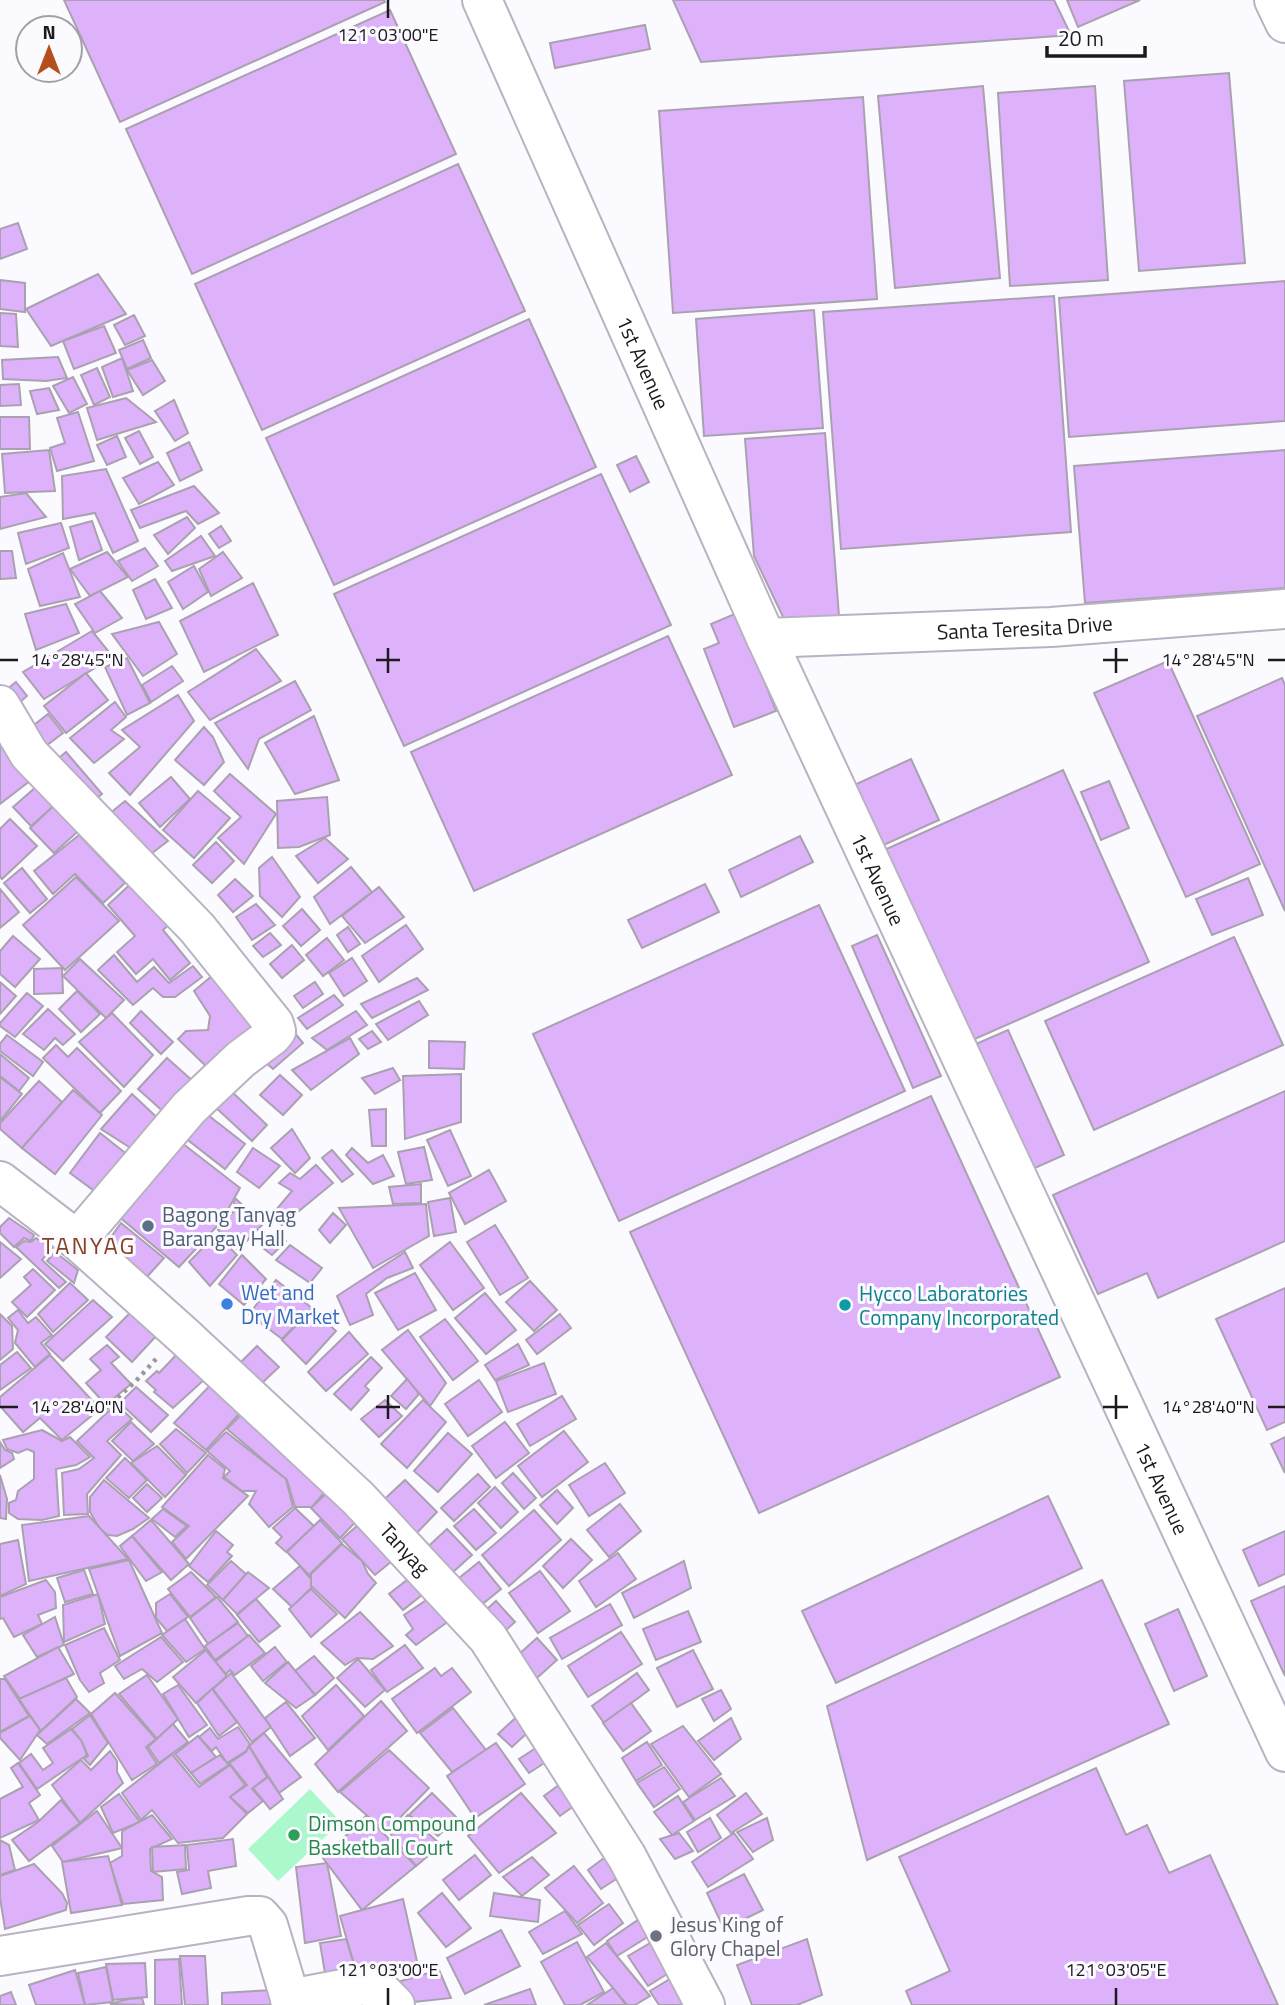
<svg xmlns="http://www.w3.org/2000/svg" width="1285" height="2005" viewBox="0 0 1285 2005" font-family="'Titillium Web',sans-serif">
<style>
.green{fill:#abf8cc}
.building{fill:#deb2fb;stroke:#aaa1b0;stroke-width:2}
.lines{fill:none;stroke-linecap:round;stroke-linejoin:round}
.minor-casing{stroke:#b8b2c2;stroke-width:42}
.path{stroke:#9a989d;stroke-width:4.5;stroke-dasharray:3.5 5;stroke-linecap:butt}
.minor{stroke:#fff;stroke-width:38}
.ticks{fill:none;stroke:#1c191f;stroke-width:2.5}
.service-dot{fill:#5c6f8a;stroke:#fbfafe;stroke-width:2.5}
.shop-dot{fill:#3f7fe0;stroke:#fbfafe;stroke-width:2.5}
.culture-dot{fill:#0f9aa8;stroke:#fbfafe;stroke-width:2.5}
.leisure-dot{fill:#2e9e5b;stroke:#fbfafe;stroke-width:2.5}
.worship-dot{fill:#6b7280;stroke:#fbfafe;stroke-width:2.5}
.labels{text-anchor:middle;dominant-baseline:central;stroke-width:6;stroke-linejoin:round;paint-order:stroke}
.street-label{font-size:21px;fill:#1c191f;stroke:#fbfafe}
.service-label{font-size:21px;fill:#4e5e75;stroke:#fbfafe;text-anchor:start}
.shop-label{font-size:21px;fill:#366cbe;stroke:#fbfafe;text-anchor:start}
.culture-label{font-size:21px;fill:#0d838f;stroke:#fbfafe;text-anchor:start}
.leisure-label{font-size:21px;fill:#27864d;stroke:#fbfafe;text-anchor:start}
.worship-label{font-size:21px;fill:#5b616d;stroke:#fbfafe;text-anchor:start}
.quarter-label{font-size:24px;letter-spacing:2px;fill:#844224;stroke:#fbfafe}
.ticks-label{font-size:18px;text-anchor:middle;fill:#1c191f;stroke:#fbfafe;stroke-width:6;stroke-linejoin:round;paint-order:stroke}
</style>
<rect width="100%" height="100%" fill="#fbfafe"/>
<polygon class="green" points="310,1789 341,1822 278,1881 248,1849"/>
<g class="building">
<polygon points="64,0 384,0 385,2 120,122"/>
<polygon points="673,0 1054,0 1071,35 701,62"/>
<polygon points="1067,0 1140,0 1078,27"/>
<polygon points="390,10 456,154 192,274 126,129"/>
<polygon points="645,25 650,49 555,68 550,43"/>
<polygon points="1229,73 1245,263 1139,271 1124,81"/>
<polygon points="983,86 1000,278 895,288 878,96"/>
<polygon points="1095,86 1108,280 1010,286 998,93"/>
<polygon points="863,97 877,299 673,313 659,111"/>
<polygon points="458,164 525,311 262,430 195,284"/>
<polygon points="18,223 27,249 0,259 0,229"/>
<polygon points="98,274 126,314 51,346 26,309"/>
<polygon points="0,280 25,283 25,312 0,309"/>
<polygon points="1285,281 1285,421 1069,437 1059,298"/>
<polygon points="1054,296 1071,532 841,549 823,312"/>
<polygon points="814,310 823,428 704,436 696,319"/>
<polygon points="0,313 16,314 18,347 0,346"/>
<polygon points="134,315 145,336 125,345 114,325"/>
<polygon points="529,319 596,467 334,585 266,438"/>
<polygon points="104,326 116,353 74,369 63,341"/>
<polygon points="143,340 151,358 127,369 119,350"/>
<polygon points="58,357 67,378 46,381 3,379 2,360"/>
<polygon points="122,358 133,391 113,397 102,367"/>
<polygon points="152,360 165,381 143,395 127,370"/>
<polygon points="97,368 110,397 94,405 81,375"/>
<polygon points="73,377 87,404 69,413 53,386"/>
<polygon points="19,384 21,405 0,406 0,385"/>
<polygon points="49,388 59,410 37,414 30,391"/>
<polygon points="126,398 156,422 97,440 87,408"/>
<polygon points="174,400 188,433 175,441 155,411"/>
<polygon points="78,412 94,461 57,471 50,448 65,443 57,418"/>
<polygon points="0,417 29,417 30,449 0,449"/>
<polygon points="139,431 153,457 140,464 125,438"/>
<polygon points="825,433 839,616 784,619 754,556 745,439"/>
<polygon points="117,436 126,457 107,465 97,445"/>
<polygon points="189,442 202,470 180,481 167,453"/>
<polygon points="49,450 55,491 5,493 2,454"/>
<polygon points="1285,450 1285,588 1085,603 1074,466"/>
<polygon points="636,456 649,482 630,492 617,465"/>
<polygon points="158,462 174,485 139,504 123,478"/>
<polygon points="106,469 138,541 113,553 95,513 63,519 62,476"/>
<polygon points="601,474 671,625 404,746 334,594"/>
<polygon points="194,486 219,513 198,524 186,511 140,528 131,510"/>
<polygon points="26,493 46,517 0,529 0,497"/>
<polygon points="187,517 195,528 168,554 154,535"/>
<polygon points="92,521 102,550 79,560 70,527"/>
<polygon points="61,523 69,548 26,564 18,533"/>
<polygon points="221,526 231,541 219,548 209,534"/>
<polygon points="201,536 215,556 172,571 165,561"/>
<polygon points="145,548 158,566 132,581 118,561"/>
<polygon points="0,551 12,551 16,578 0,579"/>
<polygon points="107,552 128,577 90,596 70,569"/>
<polygon points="223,552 242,578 211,596 199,569"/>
<polygon points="63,553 80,597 40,606 28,569"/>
<polygon points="194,566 208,592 183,609 168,582"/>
<polygon points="155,579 172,608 146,619 133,590"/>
<polygon points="253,583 278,635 204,672 180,621"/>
<polygon points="100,591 122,618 95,633 75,604"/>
<polygon points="66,604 79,633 36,650 25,614"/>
<polygon points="737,613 776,711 734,727 704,649 719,643 711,624"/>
<polygon points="159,622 177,654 143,676 112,634"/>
<polygon points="92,631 113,657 44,699 23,672"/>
<polygon points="668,636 732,775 474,891 411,752"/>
<polygon points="256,649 281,681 210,720 188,692"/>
<polygon points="127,658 150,703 127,715 105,667"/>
<polygon points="1168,661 1260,864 1186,897 1094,693"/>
<polygon points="172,666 183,681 151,702 142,685"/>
<polygon points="86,673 108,700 66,733 44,706"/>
<polygon points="1282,678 1285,685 1285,911 1197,716"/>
<polygon points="295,681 311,710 259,739 248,769 215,723"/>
<polygon points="16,682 27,696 9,712 0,695"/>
<polygon points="178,695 194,721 130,795 109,773 140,747 122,730"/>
<polygon points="115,702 126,717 111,730 124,739 94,763 70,738"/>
<polygon points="48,714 63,733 34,755 19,737"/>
<polygon points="314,716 339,780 295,794 265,743"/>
<polygon points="204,727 213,737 224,762 204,785 175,760"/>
<polygon points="3,745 31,780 0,804 0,747"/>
<polygon points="66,752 102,794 88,806 52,764"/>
<polygon points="911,759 939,820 877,848 850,787"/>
<polygon points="1063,770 1149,962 968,1042 882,851"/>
<polygon points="230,774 276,814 244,864 218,838 241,817 214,791"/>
<polygon points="171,777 190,799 160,827 139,803"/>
<polygon points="44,780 62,799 31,826 13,807"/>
<polygon points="1109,781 1129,828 1101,840 1081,792"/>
<polygon points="198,791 230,818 194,858 163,830"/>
<polygon points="327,797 330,835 299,847 278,848 277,801"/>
<polygon points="62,798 86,824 54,853 30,828"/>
<polygon points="125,801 168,841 143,860 103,819"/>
<polygon points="10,819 37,846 2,879 0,877 0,829"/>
<polygon points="79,835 125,883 103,903 75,874 53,894 34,871"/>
<polygon points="800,836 813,862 741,897 729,870"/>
<polygon points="325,838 348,859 318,883 296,856"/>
<polygon points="216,842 234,861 212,883 193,865"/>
<polygon points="272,857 300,897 282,917 260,896 259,868"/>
<polygon points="351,867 372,892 330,924 314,897"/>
<polygon points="22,868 47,899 30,913 4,883"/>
<polygon points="76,877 119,921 65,970 23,925"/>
<polygon points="1248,878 1263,915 1212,935 1196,899"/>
<polygon points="136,879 174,920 163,930 190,963 170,980 153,959 136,974 117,952 135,936 108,905"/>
<polygon points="235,879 253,896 233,912 218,895"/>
<polygon points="705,884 719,912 642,948 628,920"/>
<polygon points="379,887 404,917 365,943 342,916"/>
<polygon points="0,889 19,912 0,928"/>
<polygon points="256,904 275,925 252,940 236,917"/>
<polygon points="819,905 905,1091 619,1221 533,1034"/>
<polygon points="302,909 320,930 301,946 283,926"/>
<polygon points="406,925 423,949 379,982 362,956"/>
<polygon points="348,927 360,944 348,952 337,935"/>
<polygon points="270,933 281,945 263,957 253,946"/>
<polygon points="877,935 941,1076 913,1088 852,946"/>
<polygon points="13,936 40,959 15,987 0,974 0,951"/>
<polygon points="1234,937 1283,1045 1094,1130 1045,1021"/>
<polygon points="327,938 344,960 323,976 306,955"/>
<polygon points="292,945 304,960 282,978 270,964"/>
<polygon points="114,955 137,982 154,967 169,983 193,966 202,977 175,997 163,997 153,988 133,1005 98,970"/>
<polygon points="352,958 367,981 344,996 329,973"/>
<polygon points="80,959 124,1000 106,1018 63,976"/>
<polygon points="62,968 63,993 34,994 34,969"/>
<polygon points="213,975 261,1039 213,1073 178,1039 186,1031 208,1030 210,1016 194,991"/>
<polygon points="417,978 428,990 372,1018 361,1004"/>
<polygon points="0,982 16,996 0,1014"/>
<polygon points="315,982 323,994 303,1008 294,996"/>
<polygon points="77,991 100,1014 81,1032 59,1009"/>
<polygon points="27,993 43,1006 15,1037 0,1026 0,1023"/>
<polygon points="334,995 343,1005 307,1029 298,1018"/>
<polygon points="419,1001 428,1015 388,1040 376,1024"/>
<polygon points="48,1009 75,1034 63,1045 55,1038 44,1050 23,1034"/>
<polygon points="141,1011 173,1042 161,1054 130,1023"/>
<polygon points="356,1011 367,1025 327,1050 312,1038"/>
<polygon points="112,1013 153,1055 124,1087 79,1042"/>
<polygon points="289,1026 303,1043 273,1069 258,1056"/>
<polygon points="1008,1030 1064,1155 1026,1172 969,1047"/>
<polygon points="372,1031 381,1042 368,1049 359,1039"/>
<polygon points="7,1035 43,1062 33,1076 0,1051 0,1044"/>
<polygon points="350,1038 359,1054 311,1090 292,1070"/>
<polygon points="429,1041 465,1042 464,1069 429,1068"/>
<polygon points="56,1045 68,1057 77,1048 121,1091 100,1113 43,1058"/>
<polygon points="0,1054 29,1078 19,1091 0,1076"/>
<polygon points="167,1058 194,1082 165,1113 138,1089"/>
<polygon points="393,1068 400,1080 375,1094 362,1078"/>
<polygon points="461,1074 461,1122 405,1139 403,1076"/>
<polygon points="280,1075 302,1095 283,1115 260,1095"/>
<polygon points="0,1077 22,1094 0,1121"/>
<polygon points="39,1081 62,1102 22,1148 0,1129 0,1123"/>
<polygon points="73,1090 102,1115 55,1174 22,1148"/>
<polygon points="230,1090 267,1125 252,1141 215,1107"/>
<polygon points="1285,1091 1285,1241 1158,1298 1147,1273 1098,1294 1053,1195"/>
<polygon points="132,1094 166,1126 140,1154 101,1129"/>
<polygon points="931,1096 1060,1377 759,1513 630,1232"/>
<polygon points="386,1109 386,1146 372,1146 369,1110"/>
<polygon points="204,1112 245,1144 225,1169 184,1137"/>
<polygon points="292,1129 310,1158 295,1173 271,1148"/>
<polygon points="450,1130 471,1176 448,1186 427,1140"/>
<polygon points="100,1133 134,1160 104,1198 70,1173"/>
<polygon points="169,1133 240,1188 221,1222 179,1267 111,1210"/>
<polygon points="424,1147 432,1180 406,1184 398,1152"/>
<polygon points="253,1148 280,1166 259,1188 237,1172"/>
<polygon points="352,1148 368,1163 383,1155 394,1176 373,1184 346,1155"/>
<polygon points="332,1150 353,1174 342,1182 322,1158"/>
<polygon points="316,1165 333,1183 282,1225 270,1217 292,1191 279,1183 290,1173 300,1179"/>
<polygon points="489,1170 506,1201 465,1224 449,1193"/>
<polygon points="421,1184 421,1203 393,1204 389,1187"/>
<polygon points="450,1198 456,1232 434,1236 428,1202"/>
<polygon points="236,1199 263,1224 238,1250 218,1230 237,1207 233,1202"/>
<polygon points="426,1204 429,1236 373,1268 339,1208"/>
<polygon points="333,1213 346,1225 330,1243 319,1230"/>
<polygon points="9,1218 34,1235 31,1241 24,1238 14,1247 0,1233 0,1227"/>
<polygon points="121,1223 164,1258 136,1289 99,1254"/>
<polygon points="495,1225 528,1278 500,1295 467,1242"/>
<polygon points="276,1232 286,1241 272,1255 263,1248"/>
<polygon points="216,1234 237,1255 210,1286 189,1262"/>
<polygon points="36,1238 52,1248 42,1260 66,1282 59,1288 16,1247 24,1241 31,1242"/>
<polygon points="0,1242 21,1259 0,1278"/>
<polygon points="450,1242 484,1288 453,1310 420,1265"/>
<polygon points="290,1245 322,1268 310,1283 276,1260"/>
<polygon points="55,1252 78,1270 74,1283 47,1261"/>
<polygon points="405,1252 413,1268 387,1278 366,1294 373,1315 350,1325 337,1296"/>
<polygon points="242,1255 266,1279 244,1305 219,1284"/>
<polygon points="33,1269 55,1290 27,1317 12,1302 31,1285 24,1277"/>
<polygon points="415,1273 436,1310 398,1330 375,1293"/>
<polygon points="276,1280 312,1308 282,1339 249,1314"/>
<polygon points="530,1281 557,1310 534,1331 506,1302"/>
<polygon points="70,1283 88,1300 53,1332 38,1314"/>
<polygon points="1285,1288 1285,1422 1267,1430 1216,1319"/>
<polygon points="485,1293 516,1330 486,1354 455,1318"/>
<polygon points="93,1300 112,1317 63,1361 45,1344"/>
<polygon points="312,1309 336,1331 306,1364 282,1340"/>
<polygon points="18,1310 28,1323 36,1317 52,1335 41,1343 50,1354 35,1367 15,1343 18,1330 8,1318"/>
<polygon points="133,1310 158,1334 132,1362 106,1337"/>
<polygon points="0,1314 12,1326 13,1349 0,1360"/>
<polygon points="560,1314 571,1328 537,1354 526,1340"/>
<polygon points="445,1319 478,1361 453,1380 420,1337"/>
<polygon points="408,1330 446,1383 430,1406 382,1350"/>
<polygon points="349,1332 368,1354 326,1391 308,1372"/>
<polygon points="518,1344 529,1365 495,1380 485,1365"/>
<polygon points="107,1345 119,1357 111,1363 131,1384 106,1405 86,1383 101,1370 90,1359"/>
<polygon points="257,1346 279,1367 260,1385 237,1366"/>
<polygon points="180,1351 205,1379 173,1408 154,1392 156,1390 146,1381 157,1371 159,1373"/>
<polygon points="17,1352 31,1368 0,1390 0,1365"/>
<polygon points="50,1355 100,1409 62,1440 40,1418 23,1432 0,1406 0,1397"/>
<polygon points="371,1357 382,1368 365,1386 369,1390 351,1410 334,1394"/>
<polygon points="544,1363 556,1394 508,1412 496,1381"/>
<polygon points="219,1376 250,1402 206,1450 174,1423"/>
<polygon points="407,1379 419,1394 406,1409 391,1396"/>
<polygon points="479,1380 502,1412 468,1436 445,1404"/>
<polygon points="136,1387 168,1415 151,1432 120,1403"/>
<polygon points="562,1396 576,1419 530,1446 517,1424"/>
<polygon points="385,1400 402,1416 379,1437 361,1419"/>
<polygon points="423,1400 446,1422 407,1468 381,1444"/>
<polygon points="253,1403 334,1481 312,1507 295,1507 287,1480 227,1429"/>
<polygon points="116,1404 132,1419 107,1441 121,1455 87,1494 88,1514 64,1515 62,1473 79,1469 94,1458 77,1441"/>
<polygon points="131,1422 154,1444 133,1461 112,1441"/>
<polygon points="505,1422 529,1453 496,1478 472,1446"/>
<polygon points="176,1429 206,1453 187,1473 160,1444"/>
<polygon points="42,1430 62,1441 70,1437 90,1457 76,1465 56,1469 59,1516 42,1520 18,1519 9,1513 9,1503 16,1500 18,1491 34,1479 34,1452 27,1449 18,1453 7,1449 3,1440"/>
<polygon points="564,1431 588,1462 542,1497 518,1466"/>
<polygon points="226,1432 286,1479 293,1507 269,1527 249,1504 256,1491 242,1491 224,1477 230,1471 207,1451"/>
<polygon points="448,1433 472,1454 438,1492 414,1471"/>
<polygon points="1285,1437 1285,1473 1271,1444"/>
<polygon points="0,1442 5,1450 12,1453 14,1459 0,1468"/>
<polygon points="157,1446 186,1475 165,1497 131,1463"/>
<polygon points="208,1455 225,1469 223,1478 248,1496 186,1559 172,1542 189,1526 162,1507"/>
<polygon points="125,1458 147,1480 129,1498 106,1478"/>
<polygon points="605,1463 625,1493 589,1516 569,1485"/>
<polygon points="513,1473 536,1498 524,1509 502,1483"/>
<polygon points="478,1474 490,1487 454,1521 441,1508"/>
<polygon points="0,1475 7,1499 6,1519 0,1518"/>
<polygon points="104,1480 149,1518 133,1529 117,1536 108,1535 100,1529 90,1512 90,1497"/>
<polygon points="405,1480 437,1512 408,1542 375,1508"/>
<polygon points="338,1482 366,1511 340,1538 311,1508"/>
<polygon points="147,1484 162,1498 147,1512 133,1498"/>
<polygon points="495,1487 518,1512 501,1528 478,1503"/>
<polygon points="557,1490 573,1508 557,1524 540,1505"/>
<polygon points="1048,1496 1082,1568 836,1683 802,1611"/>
<polygon points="620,1504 641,1531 609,1557 587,1530"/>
<polygon points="295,1508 314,1526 286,1552 276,1543 282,1537 273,1528"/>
<polygon points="163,1509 187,1526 175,1537 152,1519"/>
<polygon points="474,1509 496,1533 476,1550 454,1526"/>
<polygon points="534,1510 561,1540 509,1586 482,1555"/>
<polygon points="89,1516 128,1559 29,1581 22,1525"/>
<polygon points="151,1520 189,1564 171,1580 132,1536"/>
<polygon points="320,1520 342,1543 309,1575 287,1552"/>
<polygon points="358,1525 392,1561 375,1575 342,1539"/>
<polygon points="447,1529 472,1555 443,1581 419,1555"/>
<polygon points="216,1531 233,1545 227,1552 232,1556 208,1582 189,1566"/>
<polygon points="1285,1531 1285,1574 1259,1586 1243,1550"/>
<polygon points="132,1536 162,1572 146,1581 120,1546"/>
<polygon points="571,1539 592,1560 563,1588 543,1566"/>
<polygon points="18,1540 26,1584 0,1596 0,1544"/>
<polygon points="342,1544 362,1561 368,1574 376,1583 345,1618 311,1586 311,1574"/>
<polygon points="618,1553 636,1579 596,1607 579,1581"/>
<polygon points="129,1560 162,1633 120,1656 89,1569"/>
<polygon points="231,1561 246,1574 223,1600 207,1585"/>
<polygon points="684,1561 691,1588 634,1618 622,1593"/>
<polygon points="479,1562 501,1589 470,1614 448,1587"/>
<polygon points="300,1566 311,1579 311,1588 292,1607 273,1589"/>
<polygon points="84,1570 93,1594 65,1602 57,1578"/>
<polygon points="420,1570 432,1587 403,1610 389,1594"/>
<polygon points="540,1571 570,1611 538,1633 509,1593"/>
<polygon points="191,1572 216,1597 190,1617 168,1589"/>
<polygon points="248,1572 269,1588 237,1614 223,1600"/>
<polygon points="46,1580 55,1592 56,1608 38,1615 42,1624 14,1637 3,1618 0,1619 0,1597"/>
<polygon points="1102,1580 1169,1724 867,1860 827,1706"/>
<polygon points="1285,1586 1285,1676 1251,1601"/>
<polygon points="311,1589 337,1614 311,1637 289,1609"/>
<polygon points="98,1594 105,1624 64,1642 63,1605"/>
<polygon points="170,1594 188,1617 167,1631 156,1618 156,1603"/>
<polygon points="434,1595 450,1620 416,1645 406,1635 413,1629 404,1615"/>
<polygon points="217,1597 238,1622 208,1644 190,1618"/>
<polygon points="256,1599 280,1626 259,1642 237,1615"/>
<polygon points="496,1601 515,1622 496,1639 477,1618"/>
<polygon points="610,1604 622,1625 562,1659 550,1638"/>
<polygon points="1178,1609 1207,1676 1174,1691 1145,1624"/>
<polygon points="688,1611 701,1642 656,1660 643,1629"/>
<polygon points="360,1612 393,1646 373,1659 357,1658 345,1665 321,1643"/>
<polygon points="55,1617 64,1645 37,1657 23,1635"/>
<polygon points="185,1619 205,1649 186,1662 162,1635"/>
<polygon points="238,1623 248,1636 215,1660 205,1646"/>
<polygon points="104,1628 120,1660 100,1673 104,1683 89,1692 80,1680 65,1645"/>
<polygon points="621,1632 642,1664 588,1697 568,1666"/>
<polygon points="249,1635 265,1653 235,1675 230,1670 226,1674 215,1662"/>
<polygon points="161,1637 183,1662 157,1682 142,1669 124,1679 115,1666"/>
<polygon points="537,1638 557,1660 528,1686 508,1664"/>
<polygon points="405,1645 423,1668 387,1692 371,1670"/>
<polygon points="58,1647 74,1674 20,1699 4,1676"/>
<polygon points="275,1647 287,1662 263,1681 251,1666"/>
<polygon points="206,1650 227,1676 196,1703 173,1677"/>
<polygon points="693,1650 713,1689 677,1707 657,1668"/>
<polygon points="314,1656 334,1678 315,1695 295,1671"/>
<polygon points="358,1659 385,1690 365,1707 337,1678"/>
<polygon points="288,1662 315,1695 296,1708 265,1683"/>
<polygon points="435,1668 441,1676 452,1668 471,1692 417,1733 392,1699"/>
<polygon points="231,1673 271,1727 252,1742 213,1689"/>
<polygon points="637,1673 649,1690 604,1723 592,1706"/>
<polygon points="147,1675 178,1719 157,1739 119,1694"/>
<polygon points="66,1678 77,1697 41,1731 19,1699"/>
<polygon points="0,1679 5,1679 29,1716 0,1732"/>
<polygon points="178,1685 207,1725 189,1737 163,1694"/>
<polygon points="336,1685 364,1716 328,1750 302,1716"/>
<polygon points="212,1689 237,1722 219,1736 197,1703"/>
<polygon points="721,1690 731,1709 714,1721 702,1699"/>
<polygon points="115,1693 156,1739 146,1747 157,1764 132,1780 91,1714"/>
<polygon points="76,1699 90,1713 47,1744 37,1735"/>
<polygon points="381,1701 407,1731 338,1792 315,1764"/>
<polygon points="286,1702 315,1738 290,1756 265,1718"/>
<polygon points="631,1703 651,1731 623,1751 603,1723"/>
<polygon points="453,1708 486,1750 452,1772 420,1733"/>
<polygon points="524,1710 537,1724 512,1747 498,1734"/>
<polygon points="90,1715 108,1743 90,1765 84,1759 88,1756 82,1742 72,1729"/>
<polygon points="30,1716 40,1730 20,1760 0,1738 0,1733"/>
<polygon points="731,1718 741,1739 714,1760 698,1741"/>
<polygon points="173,1724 188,1742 159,1763 148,1747"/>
<polygon points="683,1726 721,1774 689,1797 651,1744"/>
<polygon points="238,1727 250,1744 246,1751 227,1763 216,1747 212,1751 199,1737 210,1728 218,1739"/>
<polygon points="71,1729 81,1740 87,1755 37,1789 19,1763 31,1754 43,1770 53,1763 43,1748"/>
<polygon points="264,1733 301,1777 279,1793 249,1746"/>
<polygon points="198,1736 216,1757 191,1773 175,1754"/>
<polygon points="548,1740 558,1754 529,1773 519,1759"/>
<polygon points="647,1742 662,1765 636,1781 622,1758"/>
<polygon points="496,1743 525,1784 475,1818 447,1776"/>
<polygon points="249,1746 267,1777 252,1789 263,1801 248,1813 230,1797 247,1785 230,1764 200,1784 191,1773 220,1755 228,1764 246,1752"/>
<polygon points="389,1750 429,1788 386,1832 340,1792"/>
<polygon points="110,1751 117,1761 117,1772 123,1783 80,1823 52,1785 81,1760 91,1770"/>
<polygon points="172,1754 199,1787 230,1765 245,1785 230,1797 247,1814 223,1838 178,1843 152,1810 141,1820 122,1793"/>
<polygon points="18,1763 40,1795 29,1803 39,1820 0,1838 0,1799 23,1787 11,1768"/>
<polygon points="664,1767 680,1789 654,1807 637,1783"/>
<polygon points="1096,1768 1126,1835 1147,1825 1169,1873 1210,1855 1278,2005 912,2005 906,1991 950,1971 899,1857"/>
<polygon points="268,1777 283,1799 270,1809 253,1788"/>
<polygon points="721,1778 735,1796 695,1820 683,1802"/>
<polygon points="567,1779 582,1800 560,1816 544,1796"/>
<polygon points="432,1793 457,1818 438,1836 409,1815"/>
<polygon points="521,1793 556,1833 499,1873 468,1836"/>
<polygon points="746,1793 762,1814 731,1833 717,1815"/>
<polygon points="119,1794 140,1822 113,1833 101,1807"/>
<polygon points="678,1796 694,1821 672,1835 654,1812"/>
<polygon points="61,1800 80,1823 29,1861 12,1840 38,1822"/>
<polygon points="97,1811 122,1848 63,1862 52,1846"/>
<polygon points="152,1815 172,1839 150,1849 151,1871 162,1877 163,1900 123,1904 110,1863 122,1856 122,1831"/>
<polygon points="408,1815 441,1845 416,1866 390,1833"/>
<polygon points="366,1816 416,1866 362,1910 323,1858"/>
<polygon points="710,1818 721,1838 698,1852 687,1832"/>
<polygon points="767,1818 773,1840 753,1852 737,1832"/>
<polygon points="679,1833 693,1851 675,1859 660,1839"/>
<polygon points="734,1833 753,1859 708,1887 692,1862"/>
<polygon points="233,1839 236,1866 208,1871 211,1888 182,1894 177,1872 189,1870 187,1845"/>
<polygon points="0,1840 9,1845 15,1870 0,1875"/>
<polygon points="185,1845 186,1869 153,1872 152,1847"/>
<polygon points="615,1850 630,1870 601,1889 588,1870"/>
<polygon points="475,1855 491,1875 459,1900 443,1880"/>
<polygon points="108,1856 122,1905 71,1913 62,1862"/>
<polygon points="532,1857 549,1875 522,1896 503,1877"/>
<polygon points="327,1863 341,1936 305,1943 296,1867"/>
<polygon points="34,1864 62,1893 67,1903 66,1910 5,1929 0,1898 0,1876"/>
<polygon points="574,1866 603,1903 577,1923 545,1888"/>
<polygon points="744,1874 763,1910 724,1929 707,1893"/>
<polygon points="442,1893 471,1928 446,1947 418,1913"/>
<polygon points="494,1893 540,1900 538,1922 490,1916"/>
<polygon points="403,1899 418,1966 358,1978 340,1916"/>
<polygon points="609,1904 623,1923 594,1945 578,1925"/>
<polygon points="565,1911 582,1934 543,1954 529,1932"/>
<polygon points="651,1911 662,1928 617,1956 607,1941"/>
<polygon points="501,1930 520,1966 465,1994 447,1958"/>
<polygon points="664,1935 680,1966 648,1986 628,1956"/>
<polygon points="346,1939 357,1974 326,1979 320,1943"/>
<polygon points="807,1939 822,1995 797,2005 752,2005 737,1965"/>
<polygon points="577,1942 604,1992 580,2005 565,2005 541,1962"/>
<polygon points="606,1943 650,1996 635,2005 627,2005 587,1957"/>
<polygon points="180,1956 205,1956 208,2005 185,2005"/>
<polygon points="179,1959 182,2005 155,2005 155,1960"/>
<polygon points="145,1963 147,1997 113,2000 106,1964"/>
<polygon points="106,1967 113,2002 85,2005 78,1973"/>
<polygon points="75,1970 85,2005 36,2005 29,1985"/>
<polygon points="439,1970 451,1998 405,2003 384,1986"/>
<polygon points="680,1973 696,2005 659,2005 650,1991"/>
<polygon points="613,1988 626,2005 587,2005"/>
<polygon points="530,1989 536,2005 484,2005"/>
<polygon points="273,1990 273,2005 222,2005 222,1993"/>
<polygon points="11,1992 16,2005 0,2005 0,1996"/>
<polygon points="142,1998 144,2005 110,2004 128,1999"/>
</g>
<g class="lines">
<defs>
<g id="minor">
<path id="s1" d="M482 0 766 638 1285 1752"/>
<polyline points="1274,0 1285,23"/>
<path id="s2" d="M766 638 1051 627 1285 609"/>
<polyline points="0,705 29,754 197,928 274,1024 276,1031 272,1036 241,1059 189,1108 77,1240"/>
<path id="s3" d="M0 1181 77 1240 183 1335 358 1498 488 1638 627 1857 705 2005"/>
<polyline points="0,1956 248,1916 260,1916 268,1925 292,2005"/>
<polyline points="290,1999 364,1985 381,1991 395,2005"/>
</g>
</defs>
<use href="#minor" class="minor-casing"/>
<polyline class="path" points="105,1409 135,1382 156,1359"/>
<use href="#minor" class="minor"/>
</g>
<path class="ticks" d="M388 0V18M388 648V673M1116 648V673M0 660H18M376 660H400M1103 660H1128M1268 660H1285M388 1395V1419M1116 1395V1419M0 1407H18M376 1407H400M1103 1407H1128M1268 1407H1285M388 1988V2005M1116 1988V2005"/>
<circle class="service-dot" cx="148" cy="1226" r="7"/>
<circle class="shop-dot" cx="227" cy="1304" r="7"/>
<circle class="culture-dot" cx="845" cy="1305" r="7"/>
<circle class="leisure-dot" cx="294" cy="1835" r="7"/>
<circle class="worship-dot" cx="656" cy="1936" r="7"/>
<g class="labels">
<g class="street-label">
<text stroke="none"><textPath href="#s1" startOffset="397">1st Avenue</textPath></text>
<text stroke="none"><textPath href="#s2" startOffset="259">Santa Teresita Drive</textPath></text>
<text stroke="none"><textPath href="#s1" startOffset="964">1st Avenue</textPath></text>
<text stroke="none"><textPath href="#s1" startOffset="1636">1st Avenue</textPath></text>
<text stroke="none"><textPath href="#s3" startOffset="548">Tanyag</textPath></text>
</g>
<g class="service-label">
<text x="162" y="1214">Bagong Tanyag<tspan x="162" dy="24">Barangay Hall</tspan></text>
</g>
<g class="shop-label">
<text x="241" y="1292">Wet and<tspan x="241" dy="24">Dry Market</tspan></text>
</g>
<g class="culture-label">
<text x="859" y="1293">Hycco Laboratories<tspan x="859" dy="24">Company Incorporated</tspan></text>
</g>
<g class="leisure-label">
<text x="308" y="1823">Dimson Compound<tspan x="308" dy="24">Basketball Court</tspan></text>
</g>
<g class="worship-label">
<text x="670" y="1924">Jesus King of<tspan x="670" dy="24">Glory Chapel</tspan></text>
</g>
<g class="quarter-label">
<text x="89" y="1245">TANYAG</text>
</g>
</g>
<g class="ticks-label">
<text x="388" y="41">121°03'00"E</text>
<text x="77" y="666">14°28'45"N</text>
<text x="1208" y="666">14°28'45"N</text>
<text x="77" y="1413">14°28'40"N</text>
<text x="1208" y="1413">14°28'40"N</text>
<text x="388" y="1976">121°03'00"E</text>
<text x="1116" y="1976">121°03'05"E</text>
</g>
<g transform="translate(49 49)"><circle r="33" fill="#fbfafe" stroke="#a2a0a5" stroke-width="2"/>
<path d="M0-5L12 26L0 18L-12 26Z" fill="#b4501d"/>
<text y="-10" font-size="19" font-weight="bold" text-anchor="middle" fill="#1c191f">N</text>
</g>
<path d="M1047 46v10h98v-10" fill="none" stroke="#1c191f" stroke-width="3.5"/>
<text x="1058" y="46" font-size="21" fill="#1c191f" stroke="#fbfafe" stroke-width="5" paint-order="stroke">20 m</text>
</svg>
